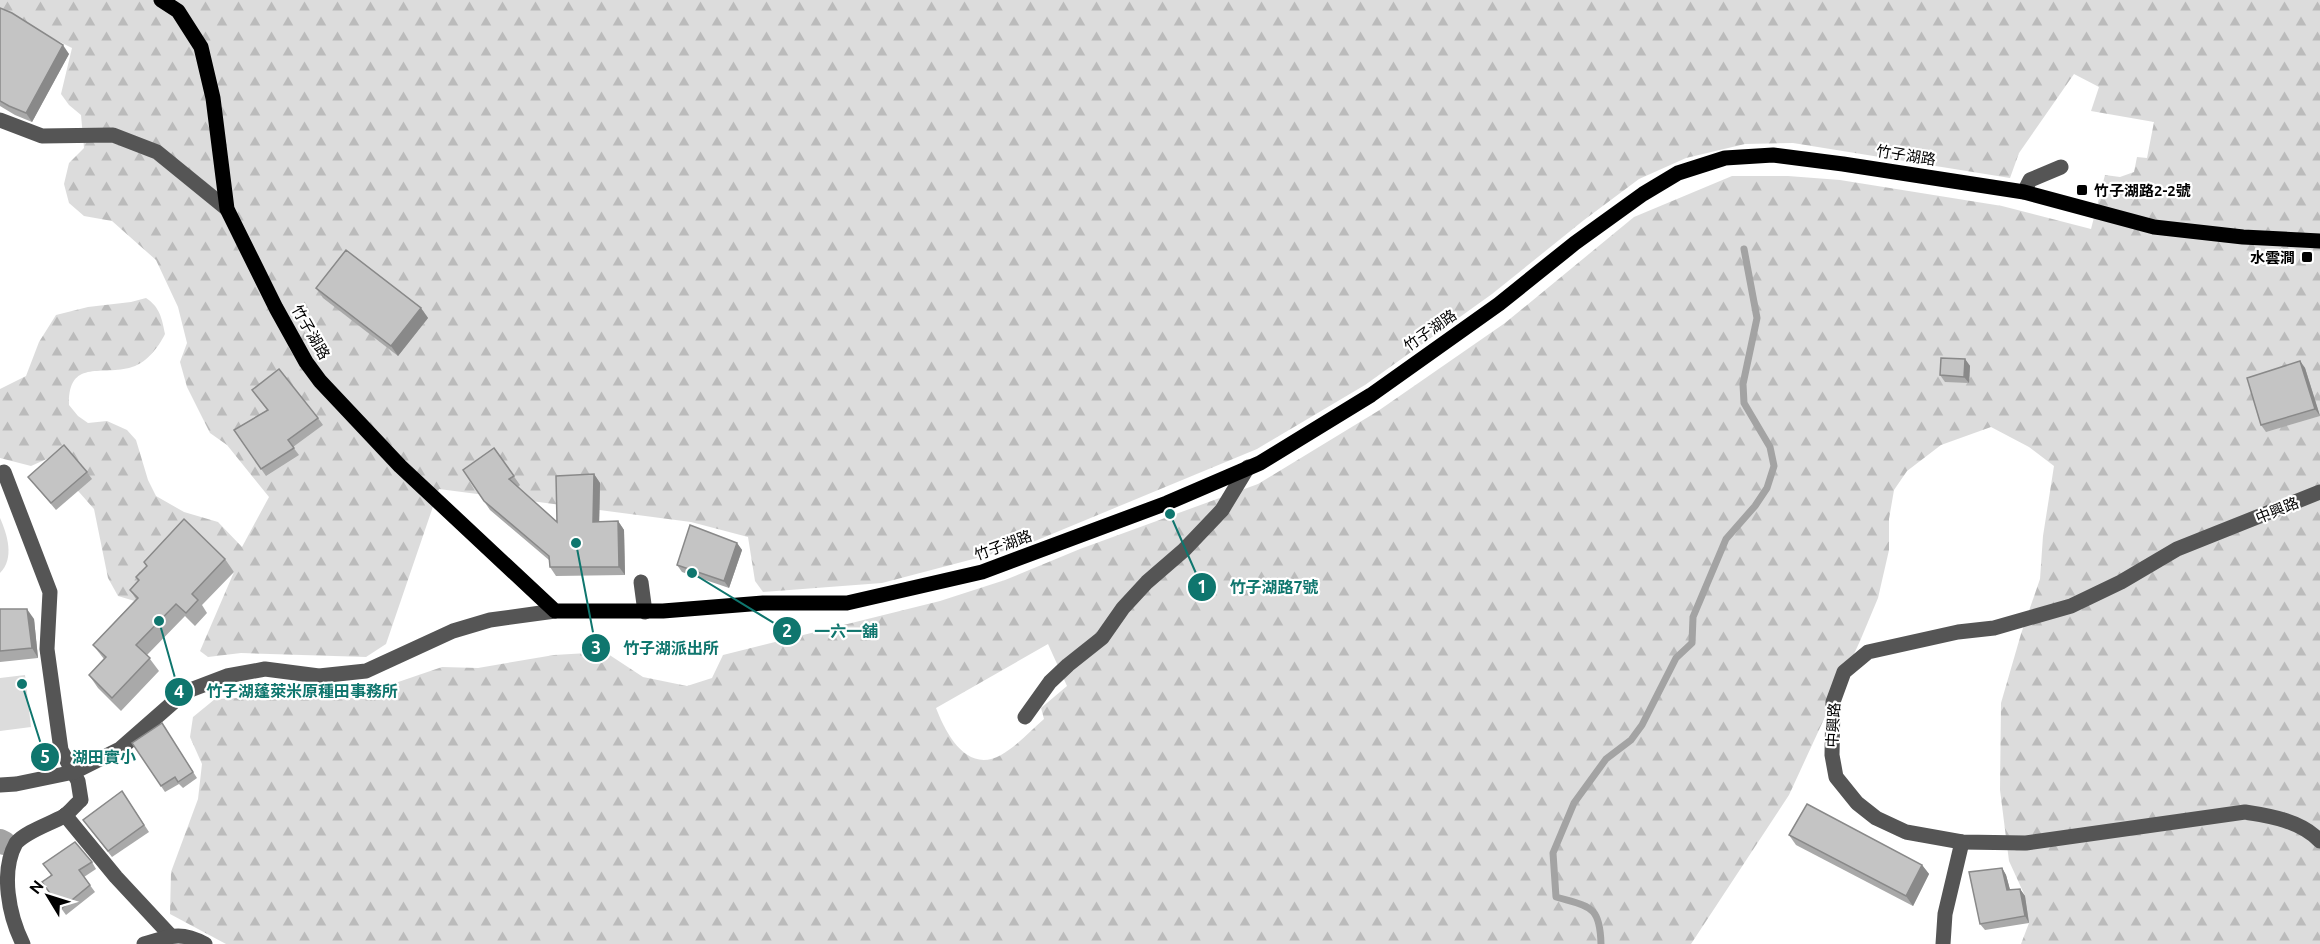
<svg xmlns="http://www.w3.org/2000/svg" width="2320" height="944" viewBox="0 0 2320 944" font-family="Ubuntu,'Noto Sans TC',sans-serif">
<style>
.forest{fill:url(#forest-firs);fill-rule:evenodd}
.pitch{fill:#dcdcdc}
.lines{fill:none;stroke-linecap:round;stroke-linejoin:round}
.stream{stroke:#a3a3a3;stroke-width:7}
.canal{stroke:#a3a3a3;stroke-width:24}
.minor{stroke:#555;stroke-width:15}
.major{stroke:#000;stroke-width:15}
.wall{fill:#a9a9a9}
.shaded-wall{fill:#898989}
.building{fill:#c4c4c4;stroke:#898989;stroke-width:1.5}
.poi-dot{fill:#000;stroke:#fff;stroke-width:2}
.labels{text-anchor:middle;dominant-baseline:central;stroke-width:4.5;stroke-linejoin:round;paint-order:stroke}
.street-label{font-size:15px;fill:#000;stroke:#fff}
.poi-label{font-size:15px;font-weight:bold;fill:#000;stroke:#fff;text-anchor:start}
.leader{fill:none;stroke:#0f766e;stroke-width:2}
.callout-dot{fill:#0f766e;stroke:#fff;stroke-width:2}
.mark-label{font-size:18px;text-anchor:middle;font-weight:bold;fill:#fff}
.callout-label{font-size:16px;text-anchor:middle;font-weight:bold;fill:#0f766e;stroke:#fff;stroke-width:4.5;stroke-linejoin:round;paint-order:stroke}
</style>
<defs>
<pattern id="forest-firs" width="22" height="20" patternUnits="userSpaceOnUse" patternTransform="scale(1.5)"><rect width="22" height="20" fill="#dcdcdc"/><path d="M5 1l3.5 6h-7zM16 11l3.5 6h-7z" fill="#bbb"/></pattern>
</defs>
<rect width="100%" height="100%" fill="#fff"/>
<path class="forest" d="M0 0H2320V944H2021L2029 923 2025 896 2009 861 2000 790 2001 703 2021 634 2040 579 2043 536 2054 466 2029 447 1991 427 1941 445 1907 471 1894 490 1889 519V550L1878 598 1860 641 1789 795 1691 944H226L170 914 171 872 198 799 202 764 190 737 193 717 215 699 369 692 442 667 478 668 554 655 605 652 643 677 687 686 712 678 723 655 940 601 1005 580 1080 549 1258 484 1378 411 1505 323 1634 217 1732 176H1788L1840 180 2002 206 2091 229 2105 175 2120 177 2134 172 2137 157 2147 158 2154 122 2091 111 2099 87 2074 74 2019 153 2010 178 1793 143 1745 144 1686 158 1639 179 1584 220 1492 294 1365 385 1257 449 1023 546 882 583 763 592 755 581 748 537 691 522 439 489 386 644 366 657 241 653 208 657 200 651 234 572 194 533 138 602 118 596 108 578 94 509 49 458 31 466 0 458V389L26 376 39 342 56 315 88 307 131 302 146 298C160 307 162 319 165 334 158 348 146 364 129 368 99 375 68 360 69 405L78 416 88 423 107 421 127 430 136 440 148 480 156 496 184 512 218 522 242 547 269 497 227 445 210 433 187 387 180 362 187 343 178 307 156 260 112 221 84 216 69 203 64 184 69 163 84 148 81 115 69 105 61 94 72 48 0 12ZM1048 644 1067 686 1041 708 1044 719C1030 731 1017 746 1001 755 967 774 946 734 936 708Z"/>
<g class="pitch">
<path d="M0 518C7 534 15 558 0 573Z"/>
<polygon points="25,675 31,727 0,731 0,678"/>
</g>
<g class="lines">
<path class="stream" d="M1601 944C1600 905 1590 907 1556 897L1553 853 1574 803 1606 759 1631 740 1642 725 1676 658 1692 643 1693 617 1726 539 1755 506 1767 488 1774 466 1770 447 1744 403 1743 384 1757 318 1744 249"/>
<polyline class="canal" points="0,841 4,843"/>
<g class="minor">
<polyline points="0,120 42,136 113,135 157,152 227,209"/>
<polyline points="2024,192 2030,180 2061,167"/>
<path d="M4 472 50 592 47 649 61 750 78 781 81 800C75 805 70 812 64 816 50 824 27 831 16 843 0 872 9 916 23 944"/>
<path d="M2320 492 2177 549 2121 582 2071 606 1994 628 1958 632 1868 652 1844 672 1833 702 1832 755 1836 777 1857 803 1876 818 1906 832 1962 842 2026 843 2245 812C2271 816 2301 821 2320 841"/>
<polyline points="641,582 645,612"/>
<polyline points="1025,717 1050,682 1068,665 1102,638 1123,608 1147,582 1184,550 1222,510 1248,467"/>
<polyline points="0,785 16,784 74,772 120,749 185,692 227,676 265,669 319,676 366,671 453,631 490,620 555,611"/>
<polyline points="65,815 116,877 170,935"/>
<path d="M144 944C169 937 179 930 205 944"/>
<polyline points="1943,944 1945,914 1962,842"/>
</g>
<polyline class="major" points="161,0 178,11 201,47 213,98 227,209 276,308 306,362 320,381 400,466 555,611 663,611 763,603 847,603 982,572 1167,503 1260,463 1371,395 1499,304 1575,243 1643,194 1678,173 1725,158 1773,155 1843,164 2024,192 2154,227 2243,237 2320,241"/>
</g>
<g class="wall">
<polygon points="0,8 69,54 32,122 15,115 0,106"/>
<polygon points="316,288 421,308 428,318 398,356 323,298"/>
<polygon points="1965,359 1970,366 1969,383 1945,382 1940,375"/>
<polygon points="2300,361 2305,368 2320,416 2266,432 2261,425"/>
<polygon points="252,390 318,418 323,425 293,447 299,455 266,476 234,430 267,410"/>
<polygon points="494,448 520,485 518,487 557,522 594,474 600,483 599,522 618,521 624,530 625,575 556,576 550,567 549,560 490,510 463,470"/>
<polygon points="87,472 92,479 56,510 28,477"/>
<polygon points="737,543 742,550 729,588 682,572 677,565"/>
<polygon points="225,559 234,572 202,605 207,613 195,626 185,616 147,655 159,671 121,711 98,688 89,675 104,659 93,645 136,599 130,590 138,581 136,577 147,566 144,562"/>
<polygon points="0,609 34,619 38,658 0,662"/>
<polygon points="166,730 197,778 183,788 179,784 165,792 161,786"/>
<polygon points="122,791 149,832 112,857 83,820"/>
<polygon points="1789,835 1922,865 1929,874 1913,906 1796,845"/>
<polygon points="92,862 96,869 84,877 95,892 66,915 42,882 51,875 43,864"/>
<polygon points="2002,868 2006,875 2010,890 2020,889 2025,896 2029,923 1985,930 1980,924"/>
</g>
<g class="shaded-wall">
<polygon points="63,45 69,54 32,122 26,113"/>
<polygon points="421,308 428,318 398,356 391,346"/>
<polygon points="1965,359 1970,366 1969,383 1964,377"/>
<polygon points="2300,361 2305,368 2320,416 2315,409"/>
<polygon points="594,474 600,483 599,530 593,522"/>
<polygon points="618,521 624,530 625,575 619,567"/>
<polygon points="737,543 742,550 729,588 724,581"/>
<polygon points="27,609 34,619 38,658 32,648"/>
<polygon points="1922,865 1929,874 1913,906 1906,896"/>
<polygon points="2002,868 2006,875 2012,897 2007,890"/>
<polygon points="2020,889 2025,896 2029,923 2025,916"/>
</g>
<g class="building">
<polygon points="0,8 12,13 63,45 26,113 9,106 0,101"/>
<polygon points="346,250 421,308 391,346 316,288"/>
<polygon points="1941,358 1965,359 1964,377 1940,375"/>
<polygon points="2300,361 2315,409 2261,425 2247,378"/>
<polygon points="279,369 318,418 288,440 294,448 261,469 234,430 268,410 252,390"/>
<polygon points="64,445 87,472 51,503 28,477"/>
<polygon points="494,448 514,476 509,479 557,522 556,476 594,474 593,522 618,521 619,567 550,567 549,556 484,501 463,470"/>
<polygon points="184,519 225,559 192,594 198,600 186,613 176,604 136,645 150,658 112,698 89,675 106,657 93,645 138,598 130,590 139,580 136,577 147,566 144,562"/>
<polygon points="690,525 737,543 724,581 677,565"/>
<polygon points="0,609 27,609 32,648 0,651"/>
<polygon points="162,723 193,772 178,782 175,777 161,786 132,743"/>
<polygon points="122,791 144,825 108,851 83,820"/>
<polygon points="1807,804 1922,865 1906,896 1789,835"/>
<polygon points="75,842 92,862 79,870 90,885 61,909 42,882 52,875 43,864"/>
<polygon points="2002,868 2007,890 2020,889 2025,916 1980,924 1969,872"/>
</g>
<g class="poi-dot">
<rect x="2076" y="184" width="12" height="12" rx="3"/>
<rect x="2301" y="251" width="12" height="12" rx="3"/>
</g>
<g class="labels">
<g class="street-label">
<text transform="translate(1906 155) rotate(9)">竹子湖路</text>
<text transform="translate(1430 330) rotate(-35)">竹子湖路</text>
<text transform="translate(311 332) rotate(60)">竹子湖路</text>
<text transform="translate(2277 510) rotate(-22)">中興路</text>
<text transform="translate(1003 545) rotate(-20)">竹子湖路</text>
<text transform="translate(1833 725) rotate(-87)">中興路</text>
</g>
<g class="poi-label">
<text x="2094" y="190">竹子湖路2-2號</text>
<text x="2295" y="257" text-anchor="end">水雲澗</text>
</g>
</g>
<path class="leader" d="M1170 514L1202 587M692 573L787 631M576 543L596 648M159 621L179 692M22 684L45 757"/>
<g class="callout-dot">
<circle cx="1170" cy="514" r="6"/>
<circle cx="692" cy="573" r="6"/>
<circle cx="576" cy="543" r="6"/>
<circle cx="159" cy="621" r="6"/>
<circle cx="22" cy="684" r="6"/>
<circle cx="1202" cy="587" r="15"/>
<circle cx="787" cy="631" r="15"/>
<circle cx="596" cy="648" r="15"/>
<circle cx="179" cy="692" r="15"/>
<circle cx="45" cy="757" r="15"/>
</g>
<g class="mark-label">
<text x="1202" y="593">1</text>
<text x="787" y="637">2</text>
<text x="596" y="654">3</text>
<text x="179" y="698">4</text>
<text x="45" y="763">5</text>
</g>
<g class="callout-label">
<text x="1274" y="593">竹子湖路7號</text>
<text x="846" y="637">一六一舖</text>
<text x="671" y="654">竹子湖派出所</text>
<text x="302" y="697">竹子湖蓬萊米原種田事務所</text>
<text x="104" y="763">湖田實小</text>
</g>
<g transform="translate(48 896) rotate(308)" stroke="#ffffff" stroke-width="4.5" paint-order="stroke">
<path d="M0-4.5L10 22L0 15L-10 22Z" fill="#000000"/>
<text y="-9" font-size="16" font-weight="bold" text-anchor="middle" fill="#000000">N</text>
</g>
</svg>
